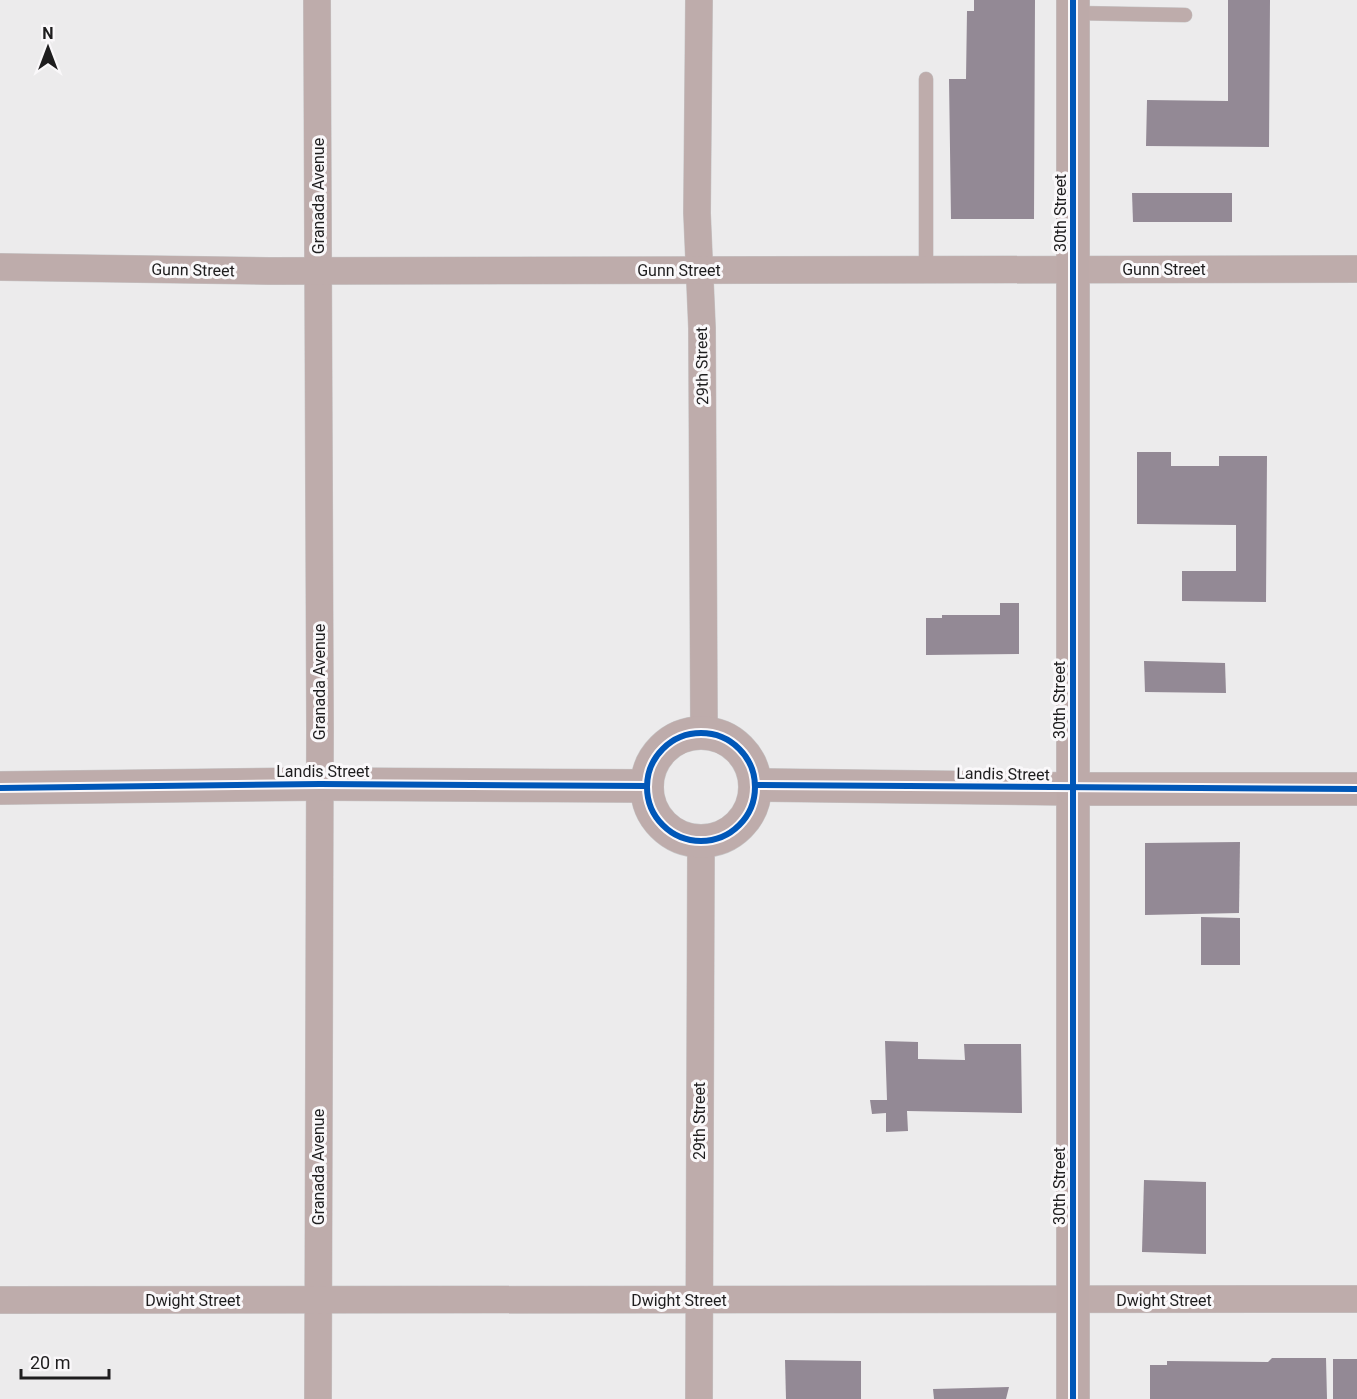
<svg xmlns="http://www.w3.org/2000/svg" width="1357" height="1399" viewBox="0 0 1357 1399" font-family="Roboto,sans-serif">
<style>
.building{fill:#938995}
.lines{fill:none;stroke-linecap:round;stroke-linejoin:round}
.service-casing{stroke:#c7c6c7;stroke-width:15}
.minor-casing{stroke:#c7c6c7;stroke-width:28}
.tertiary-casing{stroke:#c7c6c7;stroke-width:34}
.secondary-casing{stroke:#c7c6c7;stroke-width:34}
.service{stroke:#beacab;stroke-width:14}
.minor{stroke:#beacab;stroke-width:27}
.tertiary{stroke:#beacab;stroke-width:33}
.secondary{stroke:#bdaaa9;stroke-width:33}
.cycleway-casing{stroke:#faf8fa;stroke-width:10}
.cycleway{stroke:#0057b8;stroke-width:6}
.labels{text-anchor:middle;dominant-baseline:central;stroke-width:6;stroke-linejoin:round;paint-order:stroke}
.street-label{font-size:16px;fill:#1e1d1e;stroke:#faf8fa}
</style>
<rect width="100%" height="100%" fill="#ecebec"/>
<g class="building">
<polygon points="974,0 1035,0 1034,219 951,219 949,79 966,79 967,11 974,11"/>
<polygon points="1228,0 1270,0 1269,147 1146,146 1147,100 1228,101"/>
<polygon points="1132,193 1232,193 1232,222 1133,222"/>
<polygon points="1137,452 1171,452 1171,466 1219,466 1219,456 1267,456 1266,602 1182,601 1182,571 1236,571 1236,525 1137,524"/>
<polygon points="1000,603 1019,603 1019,654 926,655 926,618 942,618 942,615 1000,615"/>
<polygon points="1144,661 1225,663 1226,693 1145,692"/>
<polygon points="1240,842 1239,913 1145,915 1145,843"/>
<polygon points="1201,917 1240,918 1240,965 1201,965"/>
<polygon points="885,1041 918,1042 918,1059 965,1060 964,1044 1021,1044 1022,1113 907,1111 908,1131 886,1132 886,1113 872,1114 870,1100 887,1100"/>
<polygon points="1144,1180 1206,1182 1206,1254 1142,1252"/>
<polygon points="1272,1358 1326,1358 1327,1399 1150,1399 1150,1365 1167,1365 1167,1361 1268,1362"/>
<rect x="1333" y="1359" width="24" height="40"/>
<polygon points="785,1360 861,1361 861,1399 786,1399"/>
<polygon points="1009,1387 1006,1399 934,1399 933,1389"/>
</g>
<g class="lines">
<defs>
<g id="service">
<polyline points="1073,13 1185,15"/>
<polyline points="926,79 926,271"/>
</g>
<g id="minor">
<polyline points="317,0 320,729 318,1399"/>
<polyline points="699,0 697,213 702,328 704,733"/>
<polyline points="0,267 269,271 1357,269"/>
<polyline points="0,1300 1357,1299"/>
<polyline points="699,1399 701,842"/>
</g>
<g id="tertiary">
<circle cx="701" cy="787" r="54"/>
<polyline points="756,785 1073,789"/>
<polyline points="0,788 320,784 647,786"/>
</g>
<g id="secondary">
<polyline points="1073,0 1073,1399"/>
<polyline points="1073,789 1357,789"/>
</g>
</defs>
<use href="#service" class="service-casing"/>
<use href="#minor" class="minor-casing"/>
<use href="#tertiary" class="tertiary-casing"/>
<use href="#secondary" class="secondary-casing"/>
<use href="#service" class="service"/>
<use href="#minor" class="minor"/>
<use href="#tertiary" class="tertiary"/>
<use href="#secondary" class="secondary"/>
<defs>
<g id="cycleway">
<polyline points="1073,0 1073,1399"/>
<circle cx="701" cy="787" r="54"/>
<polyline points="756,785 1357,789"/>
<polyline points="0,788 320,784 647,786"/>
</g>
</defs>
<use href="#cycleway" class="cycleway-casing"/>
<use href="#cycleway" class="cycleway"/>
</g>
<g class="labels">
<g class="street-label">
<text transform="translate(318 196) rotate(-90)">Granada Avenue</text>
<text transform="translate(1060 213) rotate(-90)">30th Street</text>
<text x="1164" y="269">Gunn Street</text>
<text transform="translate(193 270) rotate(1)">Gunn Street</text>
<text x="679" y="270">Gunn Street</text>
<text transform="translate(702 366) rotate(-91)">29th Street</text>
<text transform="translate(319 682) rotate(-90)">Granada Avenue</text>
<text transform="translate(1059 700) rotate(-90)">30th Street</text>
<text x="323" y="771">Landis Street</text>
<text transform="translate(1003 774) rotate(1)">Landis Street</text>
<text transform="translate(699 1121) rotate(-90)">29th Street</text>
<text transform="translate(318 1167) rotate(-90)">Granada Avenue</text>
<text transform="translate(1059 1186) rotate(-90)">30th Street</text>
<text x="193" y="1300">Dwight Street</text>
<text x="679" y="1300">Dwight Street</text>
<text x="1164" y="1300">Dwight Street</text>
</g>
</g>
<g transform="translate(48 48)" stroke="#faf8fa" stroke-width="4.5" paint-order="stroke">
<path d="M0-4.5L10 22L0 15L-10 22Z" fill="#1e1d1e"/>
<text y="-9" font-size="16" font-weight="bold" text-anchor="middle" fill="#1e1d1e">N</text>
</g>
<path d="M21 1369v9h88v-9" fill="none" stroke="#1e1d1e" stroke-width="3"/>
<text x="30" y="1369" font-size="18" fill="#1e1d1e" stroke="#faf8fa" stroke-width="4.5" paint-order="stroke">20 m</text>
</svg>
